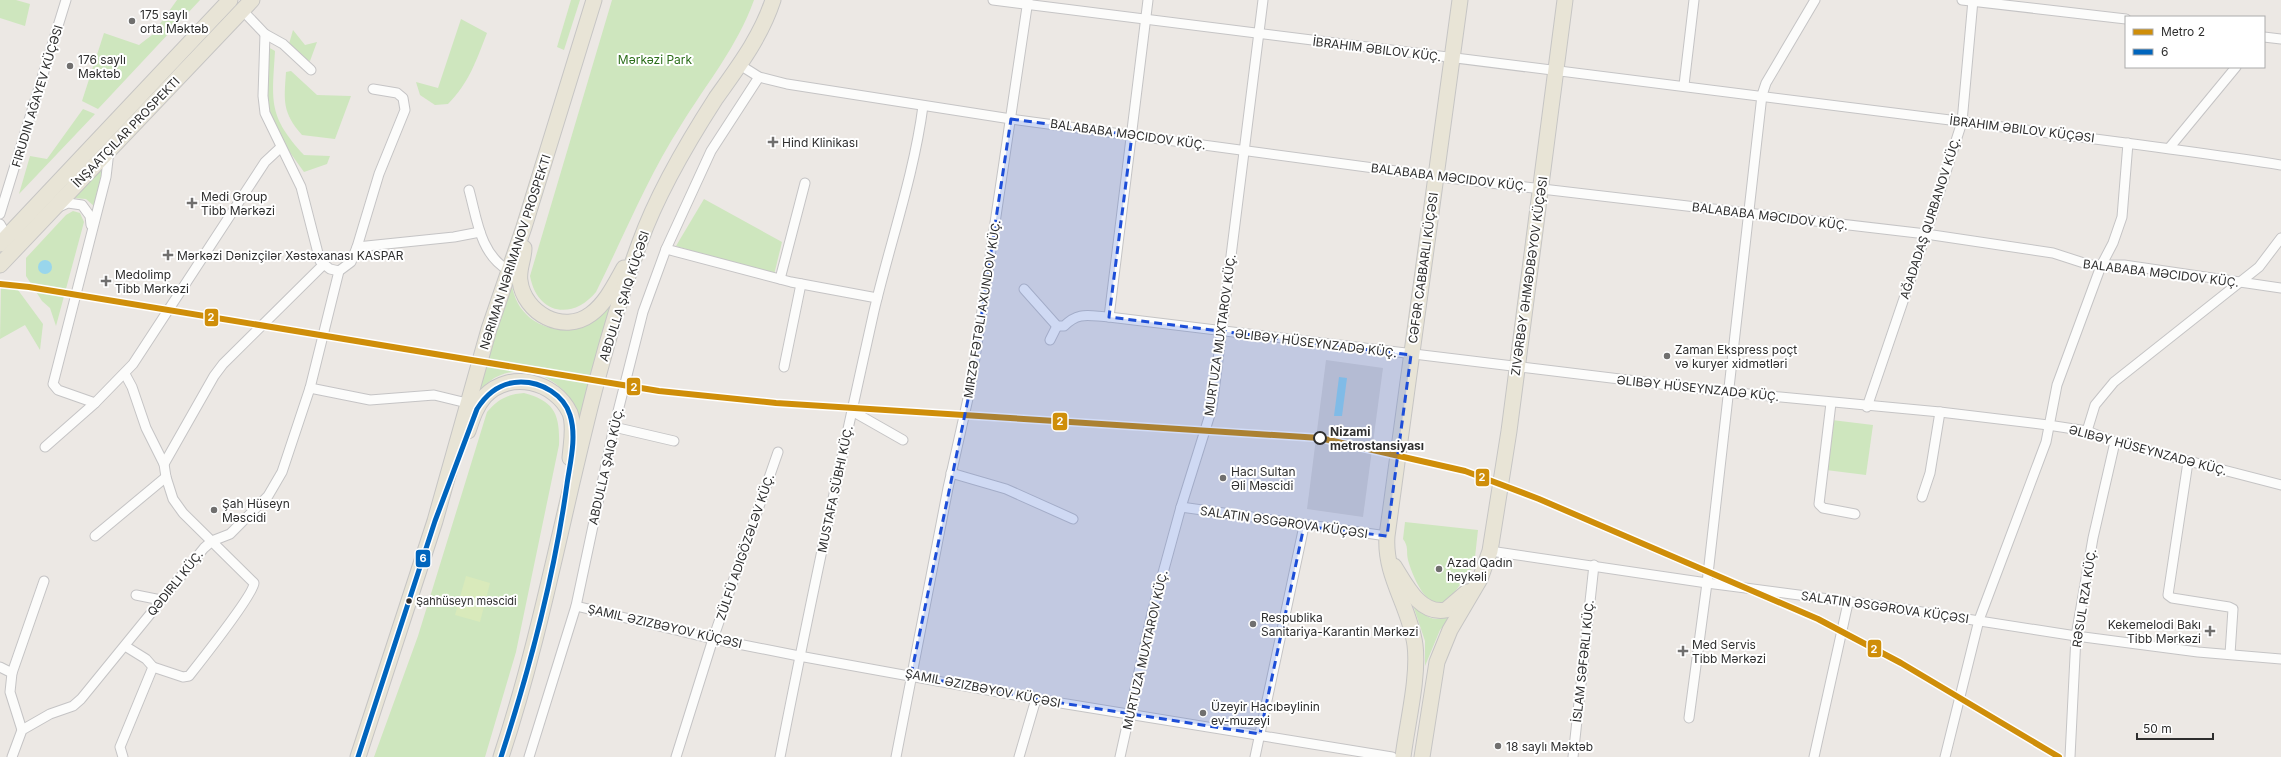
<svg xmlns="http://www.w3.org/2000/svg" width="2281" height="757" viewBox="0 0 2281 757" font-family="Inter,sans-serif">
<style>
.green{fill:#cee6be}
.pitch{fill:#d9eabb}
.plaza{fill:#dad6d2}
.water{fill:#99d6ec}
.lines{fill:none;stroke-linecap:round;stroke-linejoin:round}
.street-casing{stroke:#c5c4c5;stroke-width:11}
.primary-casing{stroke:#c6c5c4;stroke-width:17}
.street{stroke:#fcfcfb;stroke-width:9}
.primary{stroke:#e8e4d6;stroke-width:15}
.bus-1-casing{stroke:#fff;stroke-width:8}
.bus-1{stroke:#0065bd;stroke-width:5}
.metro-1-casing{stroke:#fff;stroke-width:9}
.metro-1{stroke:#cf8e09;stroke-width:6}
.marked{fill:#1d4ed8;fill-opacity:0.2;stroke:#1d4ed8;stroke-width:3;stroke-dasharray:8 5;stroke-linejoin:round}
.poi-dot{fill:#706f6e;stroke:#fff;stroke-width:1.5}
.stop-dot{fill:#fff;stroke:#2e2e2e;stroke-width:2}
.bus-dot{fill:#2e2e2e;stroke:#fff;stroke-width:1.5}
.labels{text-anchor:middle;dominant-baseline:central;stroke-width:4;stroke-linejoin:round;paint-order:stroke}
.bus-label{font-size:11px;fill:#2e2e2e;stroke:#fff;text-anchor:start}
.poi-label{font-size:12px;fill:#2e2e2e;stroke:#fff;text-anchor:start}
.street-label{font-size:12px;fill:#2e2e2e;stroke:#fff}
.park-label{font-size:12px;fill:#2c6e1b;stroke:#fff}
.stop-label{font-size:12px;font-weight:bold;fill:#2e2e2e;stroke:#fff;text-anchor:start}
.line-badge{stroke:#fff;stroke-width:1.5}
.badge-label{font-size:11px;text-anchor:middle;font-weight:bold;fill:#fff}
</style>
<rect width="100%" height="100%" fill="#ece8e4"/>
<g class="green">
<polygon points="0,0 16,0 30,4 25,26 0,18"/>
<polygon points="177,0 200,0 98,109 82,101 104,33 139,45 152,35"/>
<polygon points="571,0 580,0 564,50 557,47"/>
<path d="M612 0H754C737 47 707 83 681 125 647 178 624 236 596 292 572 321 537 314 530 276Z"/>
<path d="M461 19 487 33C476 61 469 83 448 104L435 105 420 95 416 82 438 88Z"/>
<polygon points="293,30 305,45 317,42 310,61 299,56 289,44"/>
<path d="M268 47 275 51C272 102 268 116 304 155L330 156 327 164 304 172 276 133 267 108Z"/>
<path d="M291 71 317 95 351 96 335 139 302 135C282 112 284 101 286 72Z"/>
<polygon points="83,109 95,114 19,194 30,156 47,159"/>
<polygon points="101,169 104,172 94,206 86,199 74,198"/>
<polygon points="704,199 782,242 774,275 676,246"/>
<polygon points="73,211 80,213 84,222 56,326 50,308 42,301 26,276 26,258 66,215"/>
<path d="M511 281C513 294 517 305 526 314 539 329 569 334 586 325 596 321 603 314 610 306L579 424C575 415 573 403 567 395 550 372 514 363 490 381 484 385 479 392 475 397Z"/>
<polygon points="1,285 18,290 43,324 40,350 25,325 0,339"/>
<path d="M524 393C555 401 560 415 559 445L516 652 485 757H374L418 636 487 412C497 400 507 394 524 393Z"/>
<polygon points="1832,420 1873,425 1866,475 1826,470"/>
<path d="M1405 522 1478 530 1474 566 1448 601C1428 615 1412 575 1408 560 1406 551 1409 547 1403 539Z"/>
<path d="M1412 602C1427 620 1434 623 1455 613L1440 630 1425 666V641Z"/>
</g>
<polygon class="pitch" points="466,576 490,583 480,622 455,615"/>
<polygon class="plaza" points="1326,360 1383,368 1363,517 1307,509"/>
<g class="water">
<circle cx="45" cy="267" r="7"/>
<polygon points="1339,377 1347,378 1342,416 1334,416"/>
</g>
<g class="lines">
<defs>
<g id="street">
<path d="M993 0C1315 42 1637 79 1958 121 2066 136 2174 148 2281 165"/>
<polyline points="1962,0 2126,19"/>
<polyline points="242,10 265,34 283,44 311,70"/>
<polyline points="265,34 263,96 265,113 301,187 320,261 330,269 339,271 351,262 357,247 379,174 405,110 403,98 397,93 373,89"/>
<polyline points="2264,37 2281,39"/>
<polyline points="740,65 759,77 787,84 1011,119 1448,178 1926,234 2053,253 2090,265 2124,265 2281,288"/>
<polyline points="1684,85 1694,0"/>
<polyline points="2170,147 2236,67"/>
<path d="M469 190C477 219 480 254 508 270"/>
<polyline points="59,207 68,203 82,205 90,216 91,225"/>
<polyline points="0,214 66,0"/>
<polyline points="0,224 7,236"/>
<polyline points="357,247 454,237 480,232"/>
<polyline points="666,249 791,282 877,298"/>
<polyline points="780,279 805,183"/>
<path d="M1024 289 1057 326H1064C1079 311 1089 316 1109 317L1727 392 1940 412 2048 425 2087 431 2115 442 2281 485"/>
<polyline points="1109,317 1148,0"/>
<polyline points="1050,340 1057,326"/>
<polyline points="784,367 801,284"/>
<path d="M125 374 132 387 146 428 164 464 166 477 173 499 183 513 254 583C254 594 200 662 189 676L183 677 153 667"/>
<polyline points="310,388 370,400 434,395 467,403"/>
<polyline points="95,403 58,390 53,384 106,177 109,151"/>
<polyline points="1831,403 1819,504 1823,508 1855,514"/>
<polyline points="1867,407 1926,234 1962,122 1973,0"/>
<polyline points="852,411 903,440"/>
<polyline points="614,427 674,441"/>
<polyline points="2087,431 2095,405 2114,382 2259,267 2281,238"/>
<polyline points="45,447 95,403 133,364 265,162 280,148"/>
<polyline points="2188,462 2168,595 2172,598 2229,607 2233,609 2230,654"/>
<polyline points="164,464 214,376 223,364 323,265"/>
<polyline points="951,473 1006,489 1073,519"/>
<polyline points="1922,497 1930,473 1940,412"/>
<polyline points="1181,507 1387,536"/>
<polyline points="95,536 166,477"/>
<polyline points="1490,551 1707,583 1890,607 2076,636 2198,652 2281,659"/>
<polyline points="136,595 161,600"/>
<polyline points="576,606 713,639 799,656 1036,699 1392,757"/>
<polyline points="0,667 12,673"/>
<polyline points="1689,718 1707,583 1762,95 1766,83 1815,0"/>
<polyline points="22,730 10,692 12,673 44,581"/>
<polyline points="12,757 22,730 50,714 73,706 81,699 204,548 212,541 230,534 268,496 282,472 310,388 339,271"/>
<polyline points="123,757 120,747 153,667 146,659 125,646"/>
<polyline points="529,757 576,606 614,427 643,312 666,249 711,151 759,77"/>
<polyline points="676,757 713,639 778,452"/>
<path d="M780 757C809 608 841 459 874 311 890 243 914 175 923 106"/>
<polyline points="896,757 948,488 971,385 1028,0"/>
<polyline points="1019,757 1036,699"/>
<polyline points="1120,757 1152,613 1181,507 1212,408 1263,0"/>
<polyline points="1255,757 1304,526"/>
<polyline points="1573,757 1594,565"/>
<polyline points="1814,757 1848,603"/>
<polyline points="1945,757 1979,620 2046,442 2057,385 2101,266 2113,243 2122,217 2128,143"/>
<polyline points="2070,757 2076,636 2093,538 2115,442"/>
</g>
<g id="primary">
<polyline points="0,244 230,0"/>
<path d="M524 248C524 259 518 270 520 281 524 313 563 335 591 314 606 303 615 284 624 268"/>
<polyline points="0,265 252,0"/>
<path d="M468 431C472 419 476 406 485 396 510 370 555 381 570 413 575 426 571 444 570 458"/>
<path d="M1394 566C1406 585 1420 615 1446 610L1467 592"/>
<polyline points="358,757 435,521 489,329 524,227 594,0"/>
<path d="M501 757C557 588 578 409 640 242 658 192 687 143 716 98 738 67 761 37 773 0"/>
<path d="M1403 757C1407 724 1419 677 1415 645 1410 607 1384 576 1387 536L1460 0"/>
<polyline points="1422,757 1437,662 1450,630 1480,579 1490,551 1509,431 1565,0"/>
</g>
</defs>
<use href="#street" class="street-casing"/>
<use href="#primary" class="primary-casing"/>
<use href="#street" class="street"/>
<use href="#primary" class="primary"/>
<defs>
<path id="bus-1" d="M358 757 435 521 477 409C487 393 501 382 521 382 542 382 564 395 570 415 577 437 570 463 567 484 554 578 530 668 501 757"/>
</defs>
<use href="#bus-1" class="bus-1-casing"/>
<use href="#bus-1" class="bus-1"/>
<defs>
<polyline id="metro-1" points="0,284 29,287 659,391 776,403 1320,438 1465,471 1539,499 1818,619 1901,663 2059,757"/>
</defs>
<use href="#metro-1" class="metro-1-casing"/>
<use href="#metro-1" class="metro-1"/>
</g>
<path class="marked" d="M1011 119 1132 135 1109 317 1411 355 1387 536 1304 526 1260 734 1036 699 911 675 971 385Z"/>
<g class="poi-dot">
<circle cx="132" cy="21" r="4"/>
<circle cx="70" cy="66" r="4"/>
<path d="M771 136h4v4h4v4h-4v4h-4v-4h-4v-4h4z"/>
<path d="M190 197h4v4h4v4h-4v4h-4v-4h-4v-4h4z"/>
<path d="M166 249h4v4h4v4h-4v4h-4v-4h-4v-4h4z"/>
<path d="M104 275h4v4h4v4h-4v4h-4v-4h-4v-4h4z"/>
<circle cx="1667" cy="356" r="4"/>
<circle cx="1223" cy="478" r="4"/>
<circle cx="214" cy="510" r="4"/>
<circle cx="1439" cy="569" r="4"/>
<circle cx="1253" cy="624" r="4"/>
<path d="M2208 625h4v4h4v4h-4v4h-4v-4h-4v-4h4z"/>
<path d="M1681 645h4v4h4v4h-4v4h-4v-4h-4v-4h4z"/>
<circle cx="1203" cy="713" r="4"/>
<circle cx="1498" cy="746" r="4"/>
</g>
<circle class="stop-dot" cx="1320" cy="438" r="6"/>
<circle class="bus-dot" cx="409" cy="601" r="3.5"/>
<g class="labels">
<g class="bus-label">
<text x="416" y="601">Şahhüseyn məscidi</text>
</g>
<g class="poi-label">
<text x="140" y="14">175 saylı<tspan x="140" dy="14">orta Məktəb</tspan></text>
<text x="78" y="59">176 saylı<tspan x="78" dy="14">Məktəb</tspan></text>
<text x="782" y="142">Hind Klinikası</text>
<text x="201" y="196">Medi Group<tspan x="201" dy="14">Tibb Mərkəzi</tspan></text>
<text x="177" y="255">Mərkəzi Dənizçilər Xəstəxanası KASPAR</text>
<text x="115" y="274">Medolimp<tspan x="115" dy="14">Tibb Mərkəzi</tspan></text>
<text x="1675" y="349">Zaman Ekspress poçt<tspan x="1675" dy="14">və kuryer xidmətləri</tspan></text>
<text x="1231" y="471">Hacı Sultan<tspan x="1231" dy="14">Əli Məscidi</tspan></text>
<text x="222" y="503">Şah Hüseyn<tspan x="222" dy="14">Məscidi</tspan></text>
<text x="1447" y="562">Azad Qadın<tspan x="1447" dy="14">heykəli</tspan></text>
<text x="1261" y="617">Respublika<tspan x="1261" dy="14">Sanitariya-Karantin Mərkəzi</tspan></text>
<text x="2201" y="624" text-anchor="end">Kekemelodi Bakı<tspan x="2201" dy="14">Tibb Mərkəzi</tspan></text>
<text x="1692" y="644">Med Servis<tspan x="1692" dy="14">Tibb Mərkəzi</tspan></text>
<text x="1211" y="706">Üzeyir Hacıbəylinin<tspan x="1211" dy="14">ev-muzeyi</tspan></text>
<text x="1506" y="746">18 saylı Məktəb</text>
</g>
<g class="street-label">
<text transform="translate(1377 49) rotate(7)">İBRAHIM ƏBILOV KÜÇ.</text>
<text transform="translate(37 96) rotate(-73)">FIRUDIN AĞAYEV KÜÇƏSI</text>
<text transform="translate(2022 129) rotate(7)">İBRAHIM ƏBILOV KÜÇƏSI</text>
<text transform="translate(126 132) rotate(-46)">İNŞAATÇILAR PROSPEKTI</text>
<text transform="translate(1128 134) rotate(8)">BALABABA MƏCIDOV KÜÇ.</text>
<text transform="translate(1449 177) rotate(7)">BALABABA MƏCIDOV KÜÇ.</text>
<text transform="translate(1770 216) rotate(7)">BALABABA MƏCIDOV KÜÇ.</text>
<text transform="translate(1930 218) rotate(-72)">AĞADADAŞ QURBANOV KÜÇ.</text>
<text transform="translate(515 252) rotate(-72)">NƏRIMAN NƏRIMANOV PROSPEKTI</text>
<text transform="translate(1423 268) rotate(-82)">CƏFƏR CABBARLI KÜÇƏSI</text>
<text transform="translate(2161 273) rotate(7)">BALABABA MƏCIDOV KÜÇ.</text>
<text transform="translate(1529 276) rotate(-82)">ZIVƏRBƏY ƏHMƏDBƏYOV KÜÇƏSI</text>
<text transform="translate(624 296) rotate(-72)">ABDULLA ŞAIQ KÜÇƏSI</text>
<text transform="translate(982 309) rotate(-81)">MIRZƏ FƏTƏLI AXUNDOV KÜÇ.</text>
<text transform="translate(1220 335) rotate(-82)">MURTUZA MUXTAROV KÜÇ.</text>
<text transform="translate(1316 343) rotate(7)">ƏLIBƏY HÜSEYNZADƏ KÜÇ.</text>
<text transform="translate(1698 388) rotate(6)">ƏLIBƏY HÜSEYNZADƏ KÜÇ.</text>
<text transform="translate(2148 450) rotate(15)">ƏLIBƏY HÜSEYNZADƏ KÜÇ.</text>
<text transform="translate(606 466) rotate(-77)">ABDULLA ŞAIQ KÜÇ.</text>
<text transform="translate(835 489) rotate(-78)">MUSTAFA SÜBHI KÜÇ.</text>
<text transform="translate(1284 522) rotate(8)">SALATIN ƏSGƏROVA KÜÇƏSI</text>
<text transform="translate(745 547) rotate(-71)">ZÜLFÜ ADIGÖZƏLƏV KÜÇ.</text>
<text transform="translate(175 583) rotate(-51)">QƏDIRLI KÜÇ.</text>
<text transform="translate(2084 598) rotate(-81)">RƏSUL RZA KÜÇ.</text>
<text transform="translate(1885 607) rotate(8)">SALATIN ƏSGƏROVA KÜÇƏSI</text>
<text transform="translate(665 626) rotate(13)">ŞAMIL ƏZIZBƏYOV KÜÇƏSI</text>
<text transform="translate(1145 650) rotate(-77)">MURTUZA MUXTAROV KÜÇ.</text>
<text transform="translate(1583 661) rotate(-84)">İSLAM SƏFƏRLI KÜÇ.</text>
<text transform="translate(983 688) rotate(11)">ŞAMIL ƏZIZBƏYOV KÜÇƏSI</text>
</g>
<g class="park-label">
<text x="655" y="59">Mərkəzi Park</text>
</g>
<g class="stop-label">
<text x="1330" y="431">Nizami<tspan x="1330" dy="14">metrostansiyası</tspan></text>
</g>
</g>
<g class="line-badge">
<rect x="204" y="308" width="15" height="19" rx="4" fill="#cf8e09"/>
<rect x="626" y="377" width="15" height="19" rx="4" fill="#cf8e09"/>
<rect x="1052" y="412" width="16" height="19" rx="4" fill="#cf8e09"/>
<rect x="1475" y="468" width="15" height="19" rx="4" fill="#cf8e09"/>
<rect x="415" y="549" width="16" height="19" rx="4" fill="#0065bd"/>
<rect x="1867" y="639" width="15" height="19" rx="4" fill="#cf8e09"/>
</g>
<g class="badge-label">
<text x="211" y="321">2</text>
<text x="634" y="391">2</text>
<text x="1060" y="425">2</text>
<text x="1482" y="481">2</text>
<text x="423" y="562">6</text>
<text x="1874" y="653">2</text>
</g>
<rect x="2125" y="16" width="140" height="52" fill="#ffffff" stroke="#ababab"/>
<rect x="2133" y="29" width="20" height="6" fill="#cf8e09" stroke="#ababab"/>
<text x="2161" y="36" font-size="12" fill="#2e2e2e">Metro 2</text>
<rect x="2133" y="49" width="20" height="6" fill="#0065bd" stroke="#ababab"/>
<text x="2161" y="56" font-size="12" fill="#2e2e2e">6</text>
<path d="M2137 733v6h76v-6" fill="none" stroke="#2e2e2e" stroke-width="2"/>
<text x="2143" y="733" font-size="12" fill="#2e2e2e" stroke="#ffffff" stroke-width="3" paint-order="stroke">50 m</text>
</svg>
